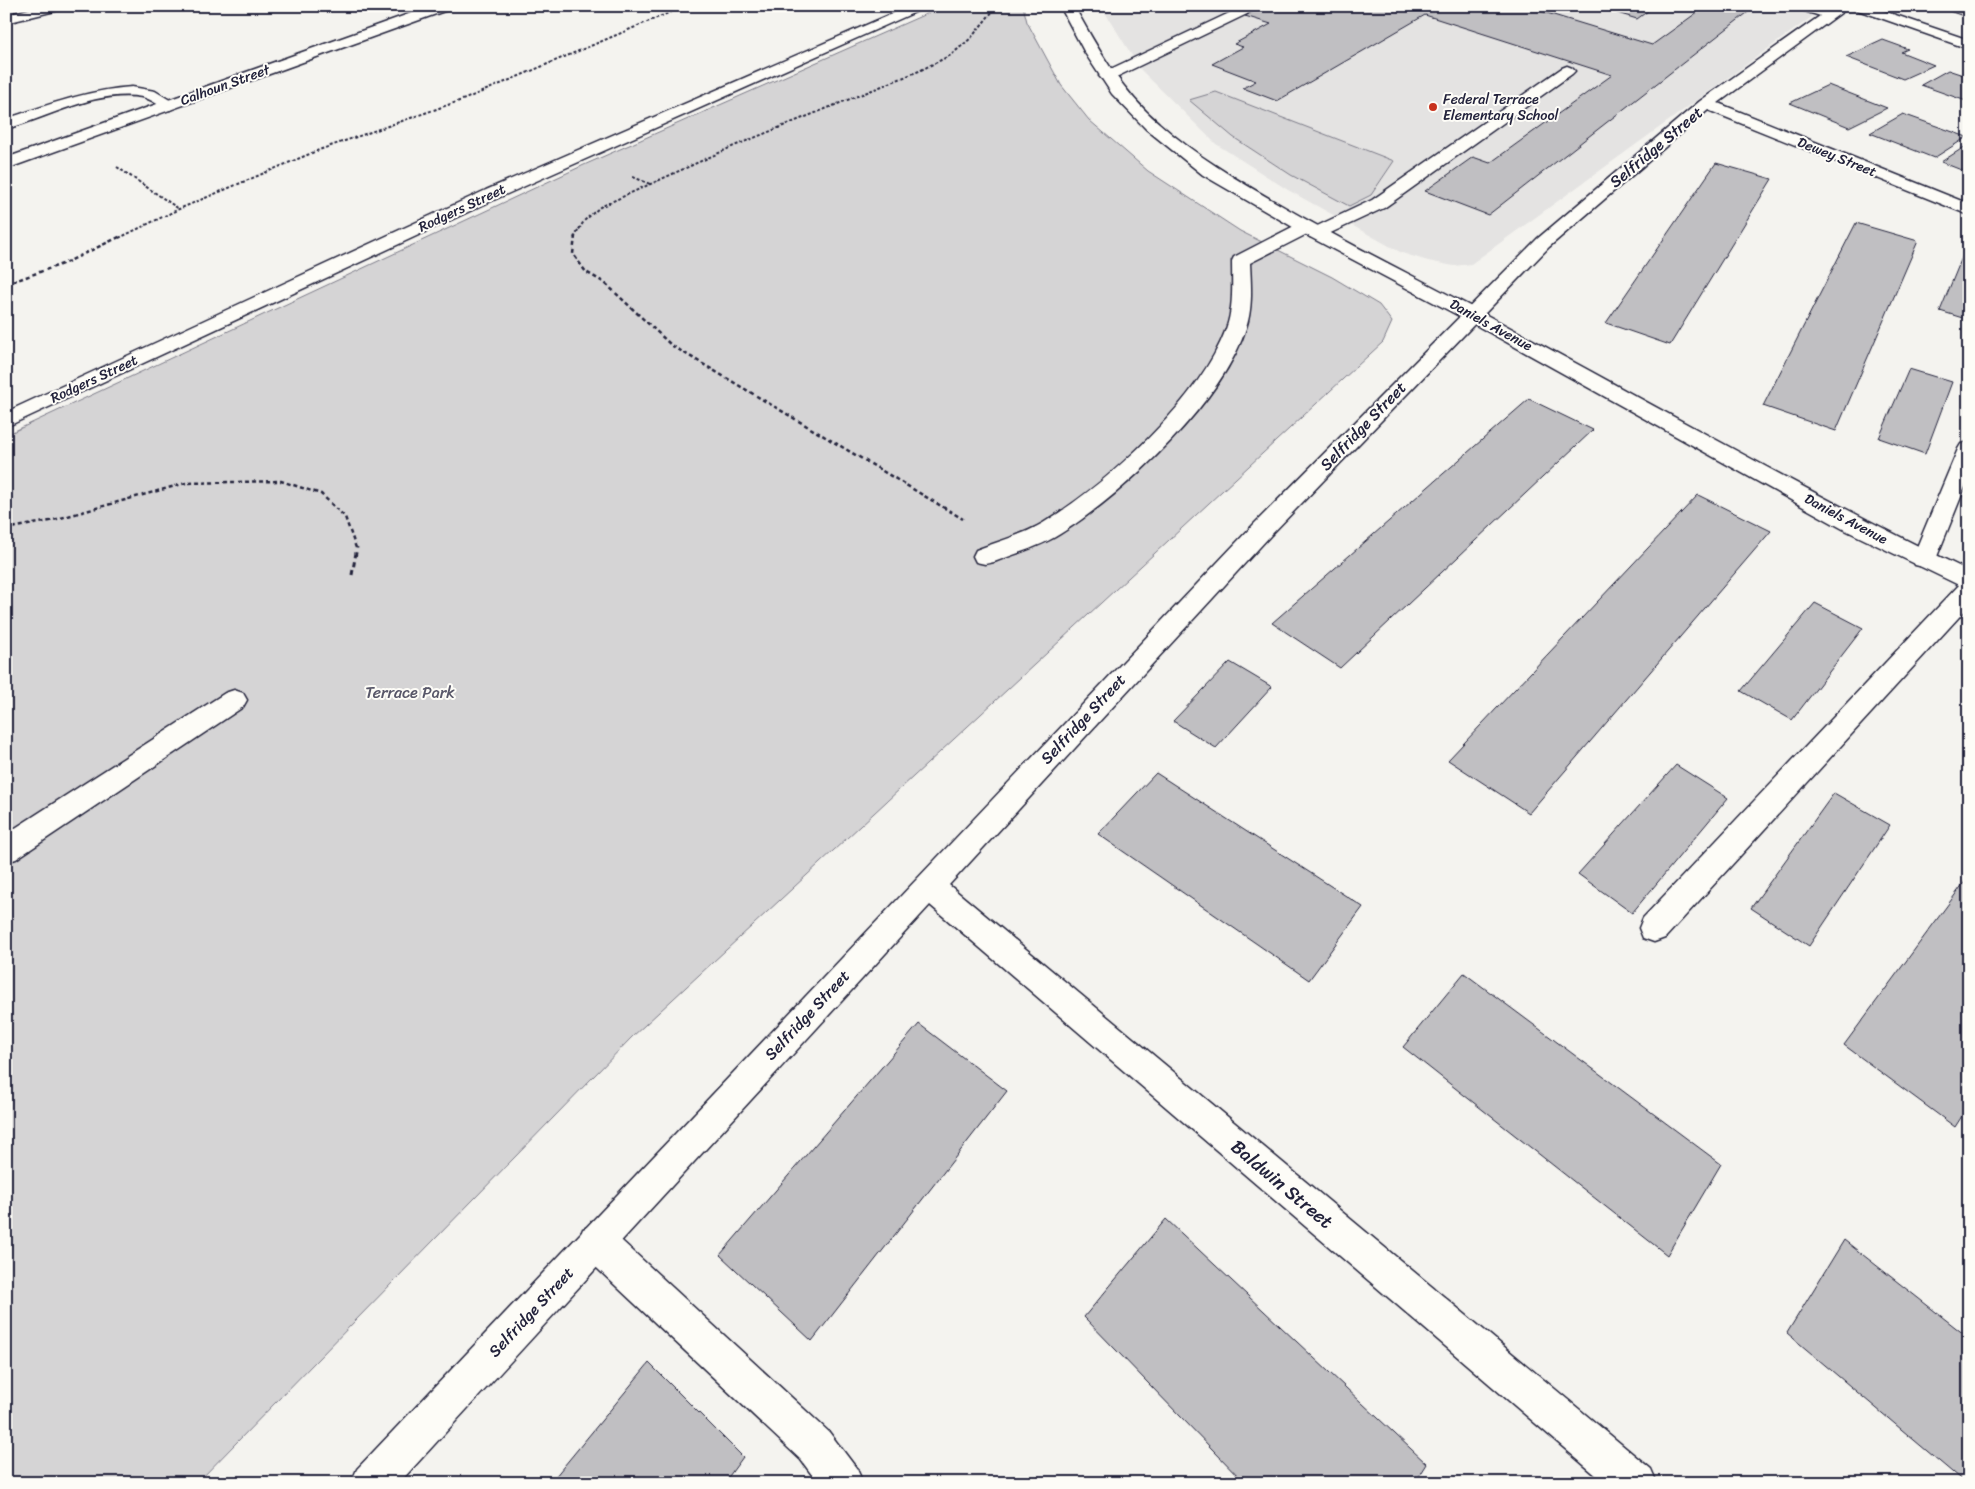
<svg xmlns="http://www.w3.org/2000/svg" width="1975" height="1489" font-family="Sriracha,sans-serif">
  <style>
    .built { fill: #e4e3e2 }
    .green { fill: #d5d4d5; stroke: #7c7b88 }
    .building { fill: #c0bfc2; stroke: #22223b }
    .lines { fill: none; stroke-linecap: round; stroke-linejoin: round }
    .service-casing { stroke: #22223b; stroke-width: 3 }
    .minor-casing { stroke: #22223b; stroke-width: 3 }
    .tertiary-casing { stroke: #22223b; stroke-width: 3 }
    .path-far2 { stroke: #22223b; stroke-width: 2; stroke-dasharray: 3 2; stroke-linecap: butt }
    .path-far1 { stroke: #22223b; stroke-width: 2.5; stroke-dasharray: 4 3; stroke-linecap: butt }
    .path { stroke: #22223b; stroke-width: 3; stroke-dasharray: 5 4; stroke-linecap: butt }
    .service { fill: #fdfcf7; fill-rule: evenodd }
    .minor { fill: #fdfcf7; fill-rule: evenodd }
    .tertiary { fill: #fdfcf7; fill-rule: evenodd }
    .poi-dot { fill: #c8321e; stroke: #fdfcf7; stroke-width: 2 }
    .labels { text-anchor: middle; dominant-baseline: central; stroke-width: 4; stroke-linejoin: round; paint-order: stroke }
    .far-street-label { font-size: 14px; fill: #22223b; stroke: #fdfcf7 }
    .far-poi-label { font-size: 14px; fill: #22223b; stroke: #fdfcf7; text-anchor: start }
    .street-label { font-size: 16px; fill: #22223b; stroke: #fdfcf7 }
    .park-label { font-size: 16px; fill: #585769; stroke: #fdfcf7 }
    .near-street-label { font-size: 19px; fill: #22223b; stroke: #fdfcf7 }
  </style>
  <rect width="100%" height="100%" fill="#f4f3ef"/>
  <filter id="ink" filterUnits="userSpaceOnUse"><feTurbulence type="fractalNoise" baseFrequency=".02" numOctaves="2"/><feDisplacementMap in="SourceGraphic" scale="10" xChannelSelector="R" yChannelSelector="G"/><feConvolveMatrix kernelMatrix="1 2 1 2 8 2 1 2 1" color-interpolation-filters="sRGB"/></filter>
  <g filter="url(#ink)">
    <!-- built -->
    <path class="built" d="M1101 6H1827L1471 264 1454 266 1428 261 1402 253 1288 190 1216 144 1141 70Z"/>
    <!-- green -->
    <path class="green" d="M944 6H1023L1027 22 1061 85 1089 120 1148 171 1240 231 1332 277 1379 305 1392 322 1383 342 632 1037 197 1483H6V435L584 165Z
      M1216 92 1394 161 1371 195 1349 206 1291 175 1233 137 1189 100Z"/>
    <!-- building -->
    <path class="building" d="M1243 6H1524L1652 45 1706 6H1756L1488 215 1425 191 1473 157 1490 163 1612 75 1425 15 1277 101 1243 88 1256 81 1212 64 1243 47 1234 44 1271 24 1245 16 1256 10Z
      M1594 6H1645L1652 8 1637 19Z
      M1935 6H1969V18Z
      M1883 40 1908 49 1901 52 1934 65 1903 79 1846 57Z
      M1948 70 1969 77V102L1921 85Z
      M1828 85 1887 108 1849 127 1790 103Z
      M1903 114 1967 137 1934 158 1870 133Z
      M1969 144V173L1941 162Z
      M1716 163 1772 179 1670 345 1606 323Z
      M1856 223 1918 241 1836 431 1763 406Z
      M1963 255 1969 256V320L1940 311Z
      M1909 369 1952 382 1925 454 1879 438Z
      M1529 399 1593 430 1340 668 1272 623Z
      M1698 495 1771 531 1529 813 1448 760Z
      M1815 603 1863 628 1792 720 1741 691Z
      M1230 662 1272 687 1216 748 1173 721Z
      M1676 765 1728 798 1632 913 1578 874Z
      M1156 773 1363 907 1309 980 1098 834Z
      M1834 793 1890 825 1809 946 1751 908Z
      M1969 876V1105L1955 1127 1844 1045Z
      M1464 973 1721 1164 1667 1255 1403 1047Z
      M919 1024 1007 1091 812 1341 720 1255Z
      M1166 1219 1427 1464 1415 1483H1245L1084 1317Z
      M1844 1240 1969 1338V1483H1965L1787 1333Z
      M649 1363 743 1457 724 1483H550Z"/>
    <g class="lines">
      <!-- service casing -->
      <g class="service-casing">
        <path id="service" d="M1796 6C1809 6 1828 4 1837 15L1830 19 1798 9Z
          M1242 7 1249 11 1247 14 1112 79H1102L1099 76 1102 73Z
          M1567 66 1572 68 1575 71 1572 74 1384 208 1322 237H1310L1307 234 1250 263C1251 285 1253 307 1246 328 1223 401 1125 493 1060 534 1040 547 1016 553 994 562L985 564 976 562 973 556 976 550C999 541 1023 535 1043 523 1107 484 1200 400 1226 329 1234 308 1232 283 1232 261L1234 257 1300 223H1312L1315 227 1372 200 1562 68Z
          M132 87 155 91 178 105 170 110C160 107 152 99 142 97 96 89 49 118 6 129V119C47 105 88 90 132 87Z
          M1969 442V477L1936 559 1933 565 1924 567 1915 565 1912 559 1958 449 1961 444Z
          M1969 581V606L1665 938 1654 942 1643 938 1639 928 1643 918 1960 584Z
          M234 690 243 693 247 700 243 707 16 859 6 862V834L225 693Z
          M596 1224 609 1229 829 1432 857 1469 863 1483H818L801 1460 583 1255 578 1242 583 1229Z"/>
      </g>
      <!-- minor casing -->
      <g class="minor-casing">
        <path id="minor" d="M40 6H65L63 9 6 23V15Z
          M431 6H452L450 9 6 169V158Z
          M910 6H929L498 198 6 427V412L486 190Z
          M1834 6H1869L1969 40V49L1849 7 1718 103 1969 204V215L1708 110 1549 247 1270 536 949 885 1651 1469 1657 1483H1605L930 905 399 1483H351L357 1469 1254 524 1537 239 1700 101Z"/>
      </g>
      <!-- tertiary casing -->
      <g class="tertiary-casing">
        <path id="tertiary" d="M1060 6H1074C1098 49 1121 91 1159 123 1196 156 1237 180 1279 204 1344 242 1412 275 1479 311 1642 398 1802 490 1969 571V590L1843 529 1465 319 1310 237 1203 175 1146 129 1112 94 1085 53Z"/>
      </g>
      <!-- path-far2 -->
      <path class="path-far2" d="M117 167 179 209
        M633 177 650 184
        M119 238 179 209 319 150 465 99 685 6
        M574 238 584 221 600 207 734 146 919 71 951 55 971 38 997 6"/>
      <!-- path-far1 -->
      <path class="path-far1" d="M575 236 573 254 586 272 605 283 671 345 963 519
        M6 284 65 263 121 236
        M6 529 50 521 186 483 281 481 321 494 345 517 356 548"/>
      <!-- path -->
      <path class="path" d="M352 575 357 547"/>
      <!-- service -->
      <use href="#service" class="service"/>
      <!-- minor -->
      <use href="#minor" class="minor"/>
      <!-- tertiary -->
      <use href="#tertiary" class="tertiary"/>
    </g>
  </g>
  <!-- markers -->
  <circle class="poi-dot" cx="1433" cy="107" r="5"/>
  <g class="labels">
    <!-- far-street labels -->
    <g class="far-street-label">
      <text transform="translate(225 85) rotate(-20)">Calhoun Street</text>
      <text transform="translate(1837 157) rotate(22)">Dewey Street</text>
      <text transform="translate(462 208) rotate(-25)">Rodgers Street</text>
      <text transform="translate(1491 325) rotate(29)">Daniels Avenue</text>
      <text transform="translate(94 379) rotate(-25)">Rodgers Street</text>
      <text transform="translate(1846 519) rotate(28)">Daniels Avenue</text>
    </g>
    <!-- far-poi labels -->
    <g class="far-poi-label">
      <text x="1443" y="99">Federal Terrace<tspan x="1443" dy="16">Elementary School</tspan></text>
    </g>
    <!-- street labels -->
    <g class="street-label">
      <text transform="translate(1656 147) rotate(-40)">Selfridge Street</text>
      <text transform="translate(1363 426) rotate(-46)">Selfridge Street</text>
      <text transform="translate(1083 719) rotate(-47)">Selfridge Street</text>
      <text transform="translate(807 1015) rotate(-47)">Selfridge Street</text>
      <text transform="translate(531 1312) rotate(-47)">Selfridge Street</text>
    </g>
    <!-- park labels -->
    <g class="park-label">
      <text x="410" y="692">Terrace Park</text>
    </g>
    <!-- near-street labels -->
    <g class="near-street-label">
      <text transform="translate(1282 1184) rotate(40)">Baldwin Street</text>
    </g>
  </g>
  <!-- margin -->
  <rect width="1975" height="1489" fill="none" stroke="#fdfcf7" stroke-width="25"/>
  <rect x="12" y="12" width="1950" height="1464" fill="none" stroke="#22223b" stroke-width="2" filter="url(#ink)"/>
</svg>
